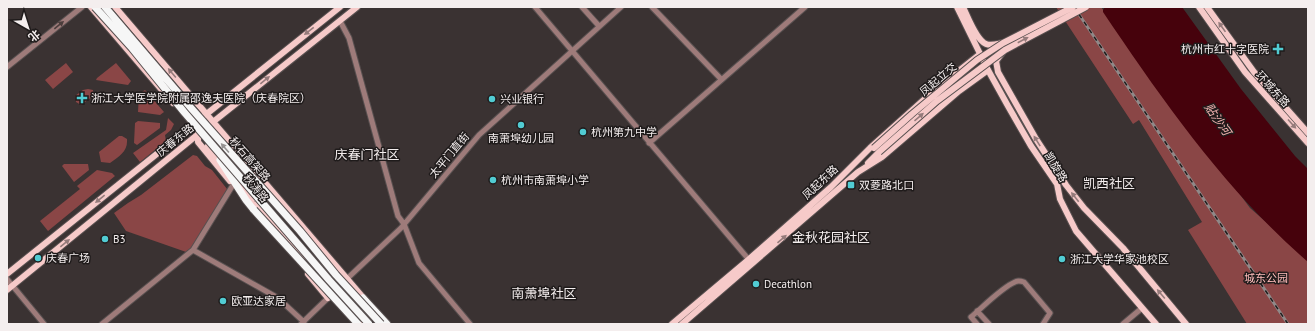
<svg xmlns="http://www.w3.org/2000/svg" width="1315" height="331" font-family="'PT Sans','Noto Sans SC',sans-serif">
  <style>
    .green { fill: #8a4646 }
    .water { fill: #46020c }
    .lines { fill: none; stroke-linecap: round; stroke-linejoin: round }
    .minor-casing { stroke: #585050; stroke-width: 7 }
    .major-casing { stroke: #585050; stroke-width: 8 }
    .highway-casing { stroke: #585050; stroke-width: 9 }
    .minor { stroke: #9e7b7a; stroke-width: 5 }
    .major { stroke: #f6cac9; stroke-width: 6 }
    .highway { stroke: #f6f6f6; stroke-width: 7 }
    .rail-casing { stroke: #908989; stroke-width: 3 }
    .rail { stroke: #1f1b1b; stroke-width: 1.5; stroke-dasharray: 4.5; stroke-linecap: butt }
    .major-bridge-casing { stroke: #585050; stroke-width: 8; stroke-linecap: butt }
    .highway-bridge-casing { stroke: #585050; stroke-width: 9; stroke-linecap: butt }
    .major-bridge { stroke: #f6cac9; stroke-width: 6 }
    .highway-bridge { stroke: #f6f6f6; stroke-width: 7 }
    .oneway { fill: #4b3d3c }
    .oneway2 { fill: #957b7b }
    .oneway3 { fill: #959393 }
    .poi-dot { fill: #51ccd3; stroke: #1f1b1b; stroke-width: 1.5 }
    .labels { text-anchor: middle; dominant-baseline: central; stroke-width: 3; stroke-linejoin: round; paint-order: stroke }
    .poi-label { font-size: 11px; fill: #f4eeee; stroke: #1f1b1b; text-anchor: start }
    .street-label { font-size: 11px; fill: #f4eeee; stroke: #1f1b1b }
    .park-label { font-size: 11px; fill: #ffbdbb; stroke: #1f1b1b }
    .water-label { font-size: 12px; font-style: italic; fill: #f6b4b2; stroke: #1f1b1b }
    .quarter-label { font-size: 13px; fill: #f4eeee; stroke: #1f1b1b }
  </style>
  <rect width="100%" height="100%" fill="#3a3232"/>
  <!-- green -->
  <path class="green" d="M1056 7H1101L1250 208 1308 259V324H1247L1188 230 1202 222 1139 120 1133 124Z
    M66 63 73 72 53 89 45 80Z
    M116 63 131 81 128 85 96 80 97 78Z
    M88 89 93 90V96L81 105 76 102 75 96 83 90Z
    M145 90 164 112 160 115 138 112 139 94Z
    M168 118 174 124 171 130 165 135 166 141 140 162 133 153 166 130Z
    M138 121 160 123V128L137 145 134 143 135 123Z
    M119 136H122L127 139C128 152 119 156 110 163L101 162 99 152Z
    M193 155 197 156 205 166 212 170 231 194 189 253 126 231 114 213 128 203 141 195Z
    M64 164H88L89 170 74 182 62 166Z
    M97 170 112 173 115 176 48 231 40 221 80 189 77 186Z"/>
  <!-- water -->
  <path class="water" d="M1105 7H1182L1241 89 1295 156 1308 169V262C1226 191 1163 101 1103 12V10Z"/>
  <g class="lines">
    <!-- minor casing -->
    <g class="minor-casing">
      <path id="minor" d="M535 7 750 261
        M582 7 599 26
        M652 7 721 79
        M340 21 349 38 398 216 404 224 419 263 470 324
        M7 67 82 7
        M649 143 805 7
        M193 250 278 298 304 322
        M7 279 44 324
        M335 290 401 228 479 135 621 7
        M977 311 989 324
        M102 324 193 250 233 185
        M301 324 330 296
        M977 324 971 317C983 307 1001 288 1015 282 1018 280 1021 281 1024 282L1050 313 1043 324
        M1123 324 1142 308"/>
    </g>
    <!-- major casing -->
    <g class="major-casing">
      <path id="major" d="M91 7 173 103
        M115 7 366 301
        M957 7 988 70 1008 106 1031 146 1057 184 1060 199 1076 231 1156 324
        M963 7C968 17 976 40 986 44 991 46 997 44 1002 43
        M1199 7 1245 72 1308 143
        M1207 7 1254 72 1308 133
        M1002 53 996 61 998 72 1036 139 1066 185 1084 208 1123 248 1186 324
        M198 134V142L230 181
        M208 146 223 163
        M868 163 879 152
        M236 180 254 202 327 285
        M7 274 340 7
        M308 274 328 298
        M7 290 213 122 357 7
        M338 297 364 324
        M672 324 748 260 831 187 870 148 937 88 980 54
        M682 324 858 172 882 157 959 91 988 70"/>
    </g>
    <!-- highway casing -->
    <g class="highway-casing">
      <path id="highway" d="M220 160 246 200 254 210
        M363 298 387 324"/>
    </g>
    <!-- minor -->
    <use href="#minor" class="minor"/>
    <!-- major -->
    <use href="#major" class="major"/>
    <!-- highway -->
    <use href="#highway" class="highway"/>
    <!-- rail casing -->
    <g class="rail-casing">
      <path id="rail" d="M1074 7 1288 324"/>
    </g>
    <!-- rail -->
    <use href="#rail" class="rail"/>
    <!-- major-bridge casing -->
    <g class="major-bridge-casing">
      <path id="major-bridge" d="M874 148 912 114 977 60 1003 43 1073 7
        M879 152 937 101 1005 50 1086 7"/>
    </g>
    <!-- highway-bridge casing -->
    <g class="highway-bridge-casing">
      <path id="highway-bridge" d="M95 7 132 48 184 112 329 280 369 324
        M105 7 191 108 300 231 336 275 381 324
        M254 210 358 324"/>
    </g>
    <!-- major-bridge -->
    <use href="#major-bridge" class="major-bridge"/>
    <!-- highway-bridge -->
    <use href="#highway-bridge" class="highway-bridge"/>
  </g>
  <!-- one-way arrows -->
  <defs><path id="oneway-solid" d="M-6-.8H1V-3.2L6.5 0L1 3.2V.8H-6Z"/></defs>
  <use class="oneway" href="#oneway-solid" transform="translate(59 25) rotate(-39)"/>
  <g class="oneway2">
    <use href="#oneway-solid" transform="translate(1222 27) rotate(-125)"/>
    <use href="#oneway-solid" transform="translate(309 31) rotate(142)"/>
    <use href="#oneway-solid" transform="translate(1023 40) rotate(-28)"/>
    <use href="#oneway-solid" transform="translate(172 73) rotate(-130)"/>
    <use href="#oneway-solid" transform="translate(265 80) rotate(-39)"/>
    <use href="#oneway-solid" transform="translate(919 117) rotate(-41)"/>
    <use href="#oneway-solid" transform="translate(1292 124) rotate(48)"/>
    <use href="#oneway-solid" transform="translate(1037 141) rotate(-122)"/>
    <use href="#oneway-solid" transform="translate(1075 197) rotate(-128)"/>
    <use href="#oneway-solid" transform="translate(100 199) rotate(141)"/>
    <use href="#oneway-solid" transform="translate(782 239) rotate(-41)"/>
    <use href="#oneway-solid" transform="translate(65 243) rotate(-39)"/>
    <use href="#oneway-solid" transform="translate(1161 294) rotate(-130)"/>
  </g>
  <use class="oneway3" href="#oneway-solid" transform="translate(225 148) rotate(-131)"/>
  <!-- markers -->
  <g class="poi-dot">
    <path d="M1276 43h4v4h4v4h-4v4h-4v-4h-4v-4h4z"/>
    <path d="M80 92h4v4h4v4h-4v4h-4v-4h-4v-4h4z"/>
    <circle cx="492" cy="99" r="4"/>
    <circle cx="521" cy="125" r="4"/>
    <circle cx="583" cy="132" r="4"/>
    <circle cx="493" cy="180" r="4"/>
    <rect x="847" y="181" width="8" height="8" rx="2"/>
    <circle cx="105" cy="239" r="4"/>
    <circle cx="38" cy="258" r="4"/>
    <circle cx="1062" cy="259" r="4"/>
    <circle cx="756" cy="284" r="4"/>
    <circle cx="223" cy="301" r="4"/>
  </g>
  <g class="labels">
    <!-- poi labels -->
    <g class="poi-label">
      <text x="1269" y="49" text-anchor="end">杭州市红十字医院</text>
      <text x="91" y="98">浙江大学医学院附属邵逸夫医院（庆春院区）</text>
      <text x="500" y="99">兴业银行</text>
      <text x="591" y="132">杭州第九中学</text>
      <text x="521" y="138" text-anchor="middle">南萧埠幼儿园</text>
      <text x="501" y="180">杭州市南萧埠小学</text>
      <text x="859" y="185">双菱路北口</text>
      <text x="113" y="239">B3</text>
      <text x="46" y="258">庆春广场</text>
      <text x="1070" y="259">浙江大学华家池校区</text>
      <text x="764" y="284">Decathlon</text>
      <text x="231" y="301">欧亚达家居</text>
    </g>
    <!-- street labels -->
    <g class="street-label">
      <text transform="translate(938 79) rotate(-40)">凤起立交</text>
      <text transform="translate(1273 89) rotate(48)">环城东路</text>
      <text transform="translate(175 140) rotate(-39)">庆春东路</text>
      <text transform="translate(449 155) rotate(-50)">太平门直街</text>
      <text transform="translate(250 159) rotate(48)">秋石高架路</text>
      <text transform="translate(1056 167) rotate(59)">凯旋路</text>
      <text transform="translate(820 182) rotate(-43)">凤起东路</text>
      <text transform="translate(256 188) rotate(51)">秋涛路</text>
    </g>
    <!-- park labels -->
    <g class="park-label">
      <text x="1266" y="278">城东公园</text>
    </g>
    <!-- water labels -->
    <g class="water-label">
      <text transform="translate(1218 119) rotate(55)">贴沙河</text>
    </g>
    <!-- quarter labels -->
    <g class="quarter-label">
      <text x="367" y="154">庆春门社区</text>
      <text x="1109" y="183">凯西社区</text>
      <text x="831" y="237">金秋花园社区</text>
      <text x="544" y="293">南萧埠社区</text>
    </g>
  </g>
  <!-- border -->
  <rect width="1315" height="331" fill="none" stroke="#f4eeee" stroke-width="16"/>
  <!-- north arrow -->
  <g transform="translate(28 28) rotate(141)" stroke="#1f1b1b" stroke-width="3" paint-order="stroke">
  <path d="M0-3L7 15L0 10L-7 15Z" fill="#f4eeee"/>
  <text y="-6" font-size="11" font-weight="bold" text-anchor="middle" fill="#f4eeee">北</text>
  </g>
</svg>
